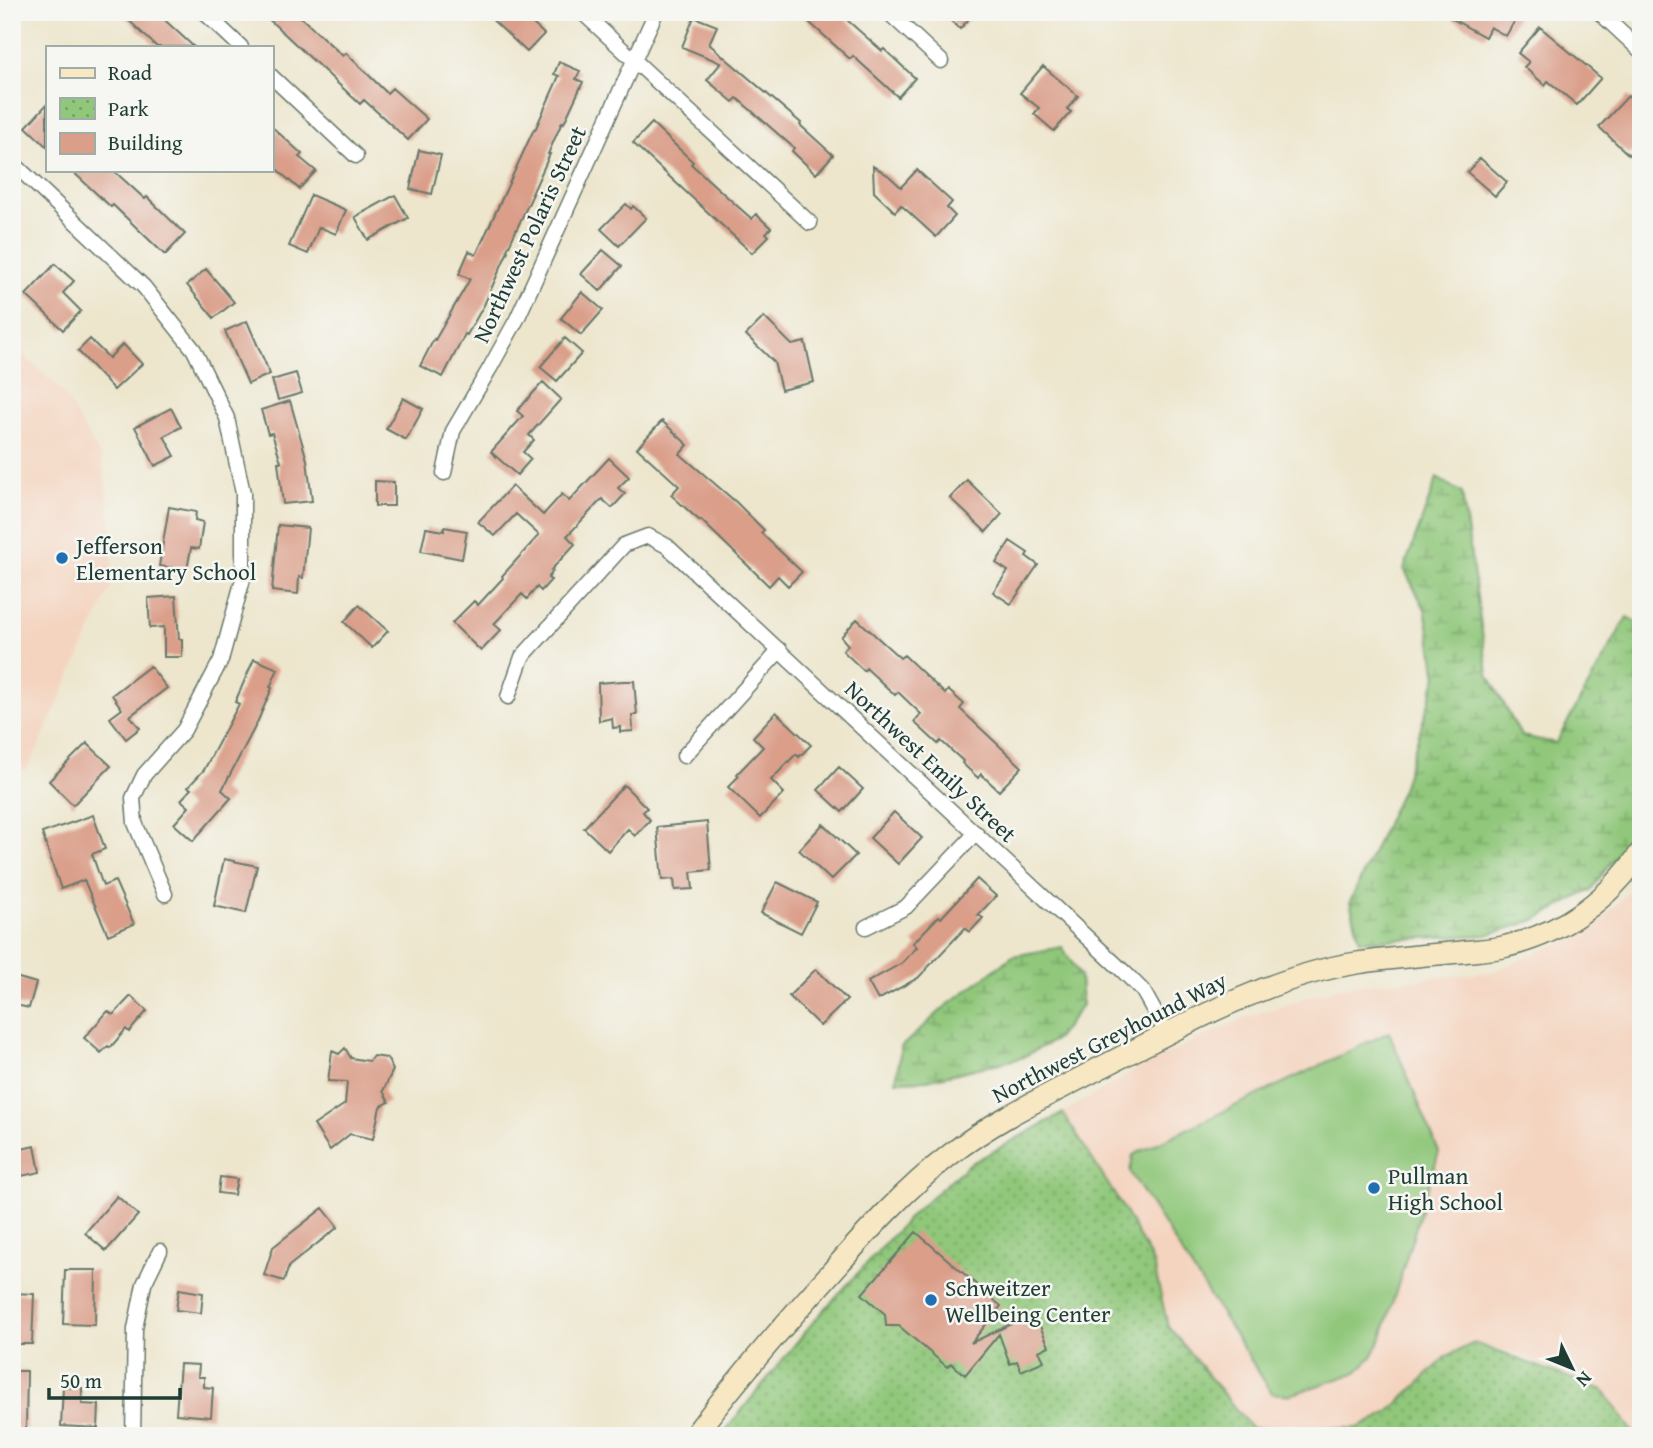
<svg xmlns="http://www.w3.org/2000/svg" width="1653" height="1448" font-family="'Gentium Book Plus',serif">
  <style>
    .built { fill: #f4d4bf }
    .grass { fill: #90c77a; stroke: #588257; stroke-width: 2 }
    .wetland { fill: url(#wetland-marsh); stroke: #588257; stroke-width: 2 }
    .park { fill: url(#park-dots); stroke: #588257; stroke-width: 2 }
    .building { fill: #da9e89 }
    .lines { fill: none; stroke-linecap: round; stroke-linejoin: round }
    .street-casing { stroke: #67786a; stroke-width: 17 }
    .secondary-casing { stroke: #67786a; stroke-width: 24 }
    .street { stroke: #fff; stroke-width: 14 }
    .secondary { stroke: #f7e8c3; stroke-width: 21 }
    .poi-dot { fill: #1f6fb2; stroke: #f6f6f2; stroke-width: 2.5 }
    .labels { text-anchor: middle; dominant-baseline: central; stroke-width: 5; stroke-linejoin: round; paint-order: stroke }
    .street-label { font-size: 23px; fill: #1f3d34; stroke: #f6f6f2 }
    .poi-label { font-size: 23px; fill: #1f3d34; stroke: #f6f6f2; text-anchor: start }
  </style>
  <defs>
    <pattern id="wetland-marsh" width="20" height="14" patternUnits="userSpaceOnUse" patternTransform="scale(1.75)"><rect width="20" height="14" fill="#90c77a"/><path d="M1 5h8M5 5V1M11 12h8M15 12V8" fill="none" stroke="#75a365"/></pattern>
    <pattern id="park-dots" width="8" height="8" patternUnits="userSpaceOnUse" patternTransform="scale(1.75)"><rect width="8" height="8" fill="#90c77a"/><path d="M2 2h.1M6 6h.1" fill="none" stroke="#75a365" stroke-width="1.8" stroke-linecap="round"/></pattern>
  </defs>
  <rect width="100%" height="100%" fill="#f6f6f2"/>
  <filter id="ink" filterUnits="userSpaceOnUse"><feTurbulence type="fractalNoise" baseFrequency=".0143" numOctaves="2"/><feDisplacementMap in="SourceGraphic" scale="14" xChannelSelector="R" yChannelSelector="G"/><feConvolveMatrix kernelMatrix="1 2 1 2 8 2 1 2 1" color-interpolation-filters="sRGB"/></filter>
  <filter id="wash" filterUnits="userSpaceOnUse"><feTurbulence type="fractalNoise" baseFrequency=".00686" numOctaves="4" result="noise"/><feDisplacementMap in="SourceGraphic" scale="28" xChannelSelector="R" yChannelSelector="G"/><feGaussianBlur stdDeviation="1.57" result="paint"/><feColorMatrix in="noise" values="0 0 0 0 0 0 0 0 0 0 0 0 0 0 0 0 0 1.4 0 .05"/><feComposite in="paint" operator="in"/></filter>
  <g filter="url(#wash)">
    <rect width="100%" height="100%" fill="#ede6cd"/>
    <!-- built -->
    <path class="built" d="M12 344 62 391 102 459 112 532V585L29 767 12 777Z
      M1641 878V1436H1636L1603 1390 1524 1356 1474 1343 1447 1356 1388 1413 1358 1428H1251L1168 1326 1153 1262 1063 1113 1142 1066 1244 1018 1340 987 1493 972 1577 935 1613 908Z"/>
    <!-- grass -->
    <path class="grass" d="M1389 1032 1439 1152 1382 1337 1372 1357 1355 1373 1290 1395 1272 1393 1130 1172 1133 1155Z"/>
    <!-- wetland -->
    <path class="wetland" d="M1437 478 1462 493 1488 674 1521 736 1556 743 1627 617 1641 624V821L1591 890 1535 920 1487 935 1360 941 1350 902 1402 789 1437 676 1425 609 1404 569Z
      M1062 947 1080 976 1082 1005 1057 1039 1021 1058 927 1080 896 1081 901 1047 946 1006 1013 956Z"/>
    <!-- park -->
    <path class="park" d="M1063 1113 1120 1203 1153 1262 1168 1326 1251 1428H1358L1388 1413 1447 1356 1474 1343 1603 1390 1636 1436H721L813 1322 914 1212 968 1165Z"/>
    <g id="blocks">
      <!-- building -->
      <path class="building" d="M120 12H156L194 47H157Z
        M261 12H295L343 56 346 53 387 93 392 88 427 119 408 140 364 100 360 104Z
        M484 12H520L544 34 527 52Z
        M798 12H838L882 51 884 49 915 78 898 97 853 56 850 59Z
        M941 12H975L960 29Z
        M1440 12H1508L1517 17 1506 36 1490 27 1485 37Z
        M694 17 717 26 709 44 801 123 800 125 833 155 816 174 792 151 794 148 737 98 733 102 707 80 721 63 682 47Z
        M1540 27 1601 78 1577 105 1548 81 1545 85 1524 67 1529 62 1518 53Z
        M559 62 580 71 576 79 583 82 564 123 562 122 548 154H550L532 194H533L507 250 508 251 484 305 467 335 465 334 443 377 420 366 434 339 435 340 470 279 459 274 469 251 476 255 534 129 535 130 559 76 554 74Z
        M1043 66 1078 96 1067 109 1071 112 1054 131 1034 114 1039 108 1020 93Z
        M1628 96 1641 108V143L1629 155 1599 127Z
        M47 104V147L26 127Z
        M652 123 693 162 691 164 735 204 752 219 756 214 771 228 766 233 769 236 752 253 633 143Z
        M271 126 302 154 299 157 316 171 299 189 271 164Z
        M419 150 441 155 432 194 410 189Z
        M1480 158 1507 182 1495 196 1467 172Z
        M873 166 889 176 901 187 917 170 952 202 947 208 955 216 936 237 901 205 895 212 874 192Z
        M71 170H113L145 199 147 197 185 234 165 255 113 205 111 207Z
        M311 195 346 210 336 234 319 227 308 254 289 246Z
        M395 195 408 218 368 240 355 217Z
        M626 204 631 209 633 206 646 218 619 246 601 229Z
        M603 250 622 266 600 291 581 274Z
        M55 264 74 281 63 293 81 311 63 330 26 295Z
        M206 269 234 302 214 318 187 285Z
        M582 292 603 310 581 335 561 318Z
        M764 317 792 345 805 342 814 382 781 390 774 362 746 335Z
        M247 321 270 374 248 384 225 331Z
        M565 338 582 353 557 381 540 367Z
        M90 339 109 358 123 344 142 364 114 390 78 351Z
        M296 373 302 393 278 400 272 380Z
        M543 382 561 399 529 435 534 440 523 452 531 459 517 475 491 452 523 416 517 411Z
        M403 398 423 409 406 440 386 429Z
        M290 401 307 460 312 501 283 504 278 462H281L272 433 268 434 261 410Z
        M171 408 181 427 164 436 175 456 155 466 135 427Z
        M662 421 688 445 680 454 736 502 764 530 761 533 802 572 788 586 778 576 769 586 701 520 700 521 671 495 679 486 637 448Z
        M609 458 629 477 618 488 625 494 612 508 602 499 567 536 575 544 551 570 553 571 548 578 551 580 541 591 537 587 527 599 522 594 494 624 501 630 481 651 452 623 474 601 478 605 503 578 502 576 539 535 516 514 495 536 478 522 512 486 543 515 562 494 569 501Z
        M967 480 1002 514 986 532 950 498Z
        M375 481 394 482V506H375Z
        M169 507 196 512 195 520 203 522 199 549 191 548 187 570 159 566Z
        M278 525 308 528 303 578 299 577 298 594 272 591Z
        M444 527 467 531 462 559 421 551 426 528 444 531Z
        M1010 541 1028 553 1026 556 1038 565 1011 604 993 592 1008 571 996 563Z
        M176 596 179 639H182V657H164V627L150 628 148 598Z
        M359 605 388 631 372 648 344 622Z
        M857 619 900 658 904 655 945 694 948 690 964 704 960 709 1022 767 999 791 981 774 978 778 962 763 963 761 941 741 938 744 914 722 921 714 898 692 895 695 866 668 864 671 843 651 848 645 841 637Z
        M254 659 278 669 270 687 272 688 257 723 222 790 231 798 193 841 174 824 189 807 181 800 191 789 188 787 204 770 239 704 235 702Z
        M150 666 167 688 130 716 140 728 126 739 110 718 122 709 112 695Z
        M623 681H634L637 715H632L633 731 620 732V727L613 728 612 718 599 721 598 683Z
        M776 712 811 745 799 757 796 754 771 780 784 793 760 818 728 787 739 776 737 774 763 747 753 737Z
        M87 743 111 766 73 805 49 781Z
        M839 767 863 789 842 812 818 790Z
        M624 785 647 808 643 812 650 820 635 836 628 829 608 851 584 828Z
        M894 812 922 838 898 864 870 838Z
        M93 815 105 849 92 854 103 886 115 881 134 924 108 935 84 880 61 889 42 833Z
        M707 822 711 870 691 872 693 889 675 890 674 879 662 880 657 827Z
        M823 824 856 855 831 880 799 850Z
        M224 859 257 866 246 913 214 906Z
        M977 879 996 896 978 915 983 918 970 932 965 928 918 978 878 1000 868 982 902 963 917 947 913 943 939 916 941 918Z
        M777 882 817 902 801 933 761 913Z
        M816 969 847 1000 820 1026 789 996Z
        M12 976 36 983 29 1008 12 1004Z
        M131 996 147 1011 129 1032 126 1029 110 1048 108 1046 101 1053 84 1038 108 1011 113 1015Z
        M345 1048 351 1058 369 1061 373 1056 387 1058 393 1070 383 1091 389 1102 380 1107 373 1139 350 1134 330 1150 314 1125 345 1104 347 1082 328 1081 332 1051 339 1054Z
        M35 1146 40 1172 12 1178V1151Z
        M220 1177 237 1179 234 1195 218 1193Z
        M117 1196 138 1215 106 1251 85 1233Z
        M323 1208 338 1227 289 1266 284 1281 264 1275 273 1247Z
        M916 1232 1001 1306 971 1343 1028 1316 1034 1326 1039 1324 1049 1346 1039 1351 1044 1361 1021 1371 1017 1361 1010 1364 999 1334 965 1375 951 1363 947 1367 899 1326H886L885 1314 862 1294Z
        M65 1270H96L95 1325 63 1324Z
        M179 1289 203 1293 201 1313 176 1310Z
        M12 1293 34 1294 32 1344H12Z
        M180 1364 199 1365 198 1377H204V1387L213 1388 211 1417 176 1414Z
        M12 1371H27L26 1429H12Z
        M63 1387 82 1388V1404L99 1405 98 1428 61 1426Z"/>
    </g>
  </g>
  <g filter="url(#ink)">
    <use href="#blocks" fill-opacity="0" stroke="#67786a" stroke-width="2"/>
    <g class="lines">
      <!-- street casing -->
      <g class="street-casing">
        <path id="street" d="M204 12 241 47
          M582 12 810 223
          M888 12 941 61
          M1599 12 1641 51
          M271 76 356 156
          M12 162 144 287 194 350 227 418 243 493V579L221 660 184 730 144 775 133 798 135 823 165 894
          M444 473 453 431 490 368 517 319 656 12
          M508 697 522 657 624 545 648 536 667 546 1124 972 1143 991 1167 1034
          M684 756 780 650
          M866 927 906 907 976 833
          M133 1436 135 1329 144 1284 160 1251"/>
      </g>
      <!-- secondary casing -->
      <g class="secondary-casing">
        <path id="secondary" d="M694 1436C736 1380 781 1328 828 1276 866 1233 905 1189 951 1154 996 1119 1047 1096 1096 1070 1144 1046 1192 1019 1242 998 1279 982 1317 969 1357 963 1392 958 1427 955 1461 952 1476 950 1492 950 1507 946 1563 933 1609 899 1641 852"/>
      </g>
      <!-- street -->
      <use href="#street" class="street"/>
      <!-- secondary -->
      <use href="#secondary" class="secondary"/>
    </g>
  </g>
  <!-- markers -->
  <g class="poi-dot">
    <circle cx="62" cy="558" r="7"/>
    <circle cx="1374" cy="1188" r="7"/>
    <circle cx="931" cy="1300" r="7"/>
  </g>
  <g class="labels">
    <!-- street labels -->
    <g class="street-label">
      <text transform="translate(529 234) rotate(-65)">Northwest Polaris Street</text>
      <text transform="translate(931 761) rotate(43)">Northwest Emily Street</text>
      <text transform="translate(1109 1037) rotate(-27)">Northwest Greyhound Way</text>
    </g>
    <!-- poi labels -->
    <g class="poi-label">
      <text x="76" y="545">Jefferson<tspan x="76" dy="26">Elementary School</tspan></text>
      <text x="1388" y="1175">Pullman<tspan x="1388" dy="26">High School</tspan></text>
      <text x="945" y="1287">Schweitzer<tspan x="945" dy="26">Wellbeing Center</tspan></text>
    </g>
  </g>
  <!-- margin -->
  <rect width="1653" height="1448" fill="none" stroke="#f6f6f2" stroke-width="42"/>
  <!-- legend -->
  <rect x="46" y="46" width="228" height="126" fill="#f6f6f2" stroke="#a0aca6" stroke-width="2"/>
  <rect x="60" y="68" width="35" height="10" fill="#f7e8c3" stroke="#a0aca6" stroke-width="2"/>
  <text x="108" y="80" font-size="21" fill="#1f3d34">Road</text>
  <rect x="60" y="98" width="35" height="21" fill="url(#park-dots)" stroke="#a0aca6" stroke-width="2"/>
  <text x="108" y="116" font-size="21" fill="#1f3d34">Park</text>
  <rect x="60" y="133" width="35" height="21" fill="#da9e89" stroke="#a0aca6" stroke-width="2"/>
  <text x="108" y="150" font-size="21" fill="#1f3d34">Building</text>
  <!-- north arrow -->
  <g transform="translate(1572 1368) rotate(133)" stroke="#f6f6f2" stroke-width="5" paint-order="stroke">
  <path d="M0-5L12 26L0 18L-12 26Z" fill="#1f3d34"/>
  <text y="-10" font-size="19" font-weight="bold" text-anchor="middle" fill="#1f3d34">N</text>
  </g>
  <!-- scale -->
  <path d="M49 1388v10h131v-10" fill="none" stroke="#1f3d34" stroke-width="3.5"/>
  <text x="60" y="1388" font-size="21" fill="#1f3d34" stroke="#f6f6f2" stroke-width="5" paint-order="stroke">50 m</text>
</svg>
